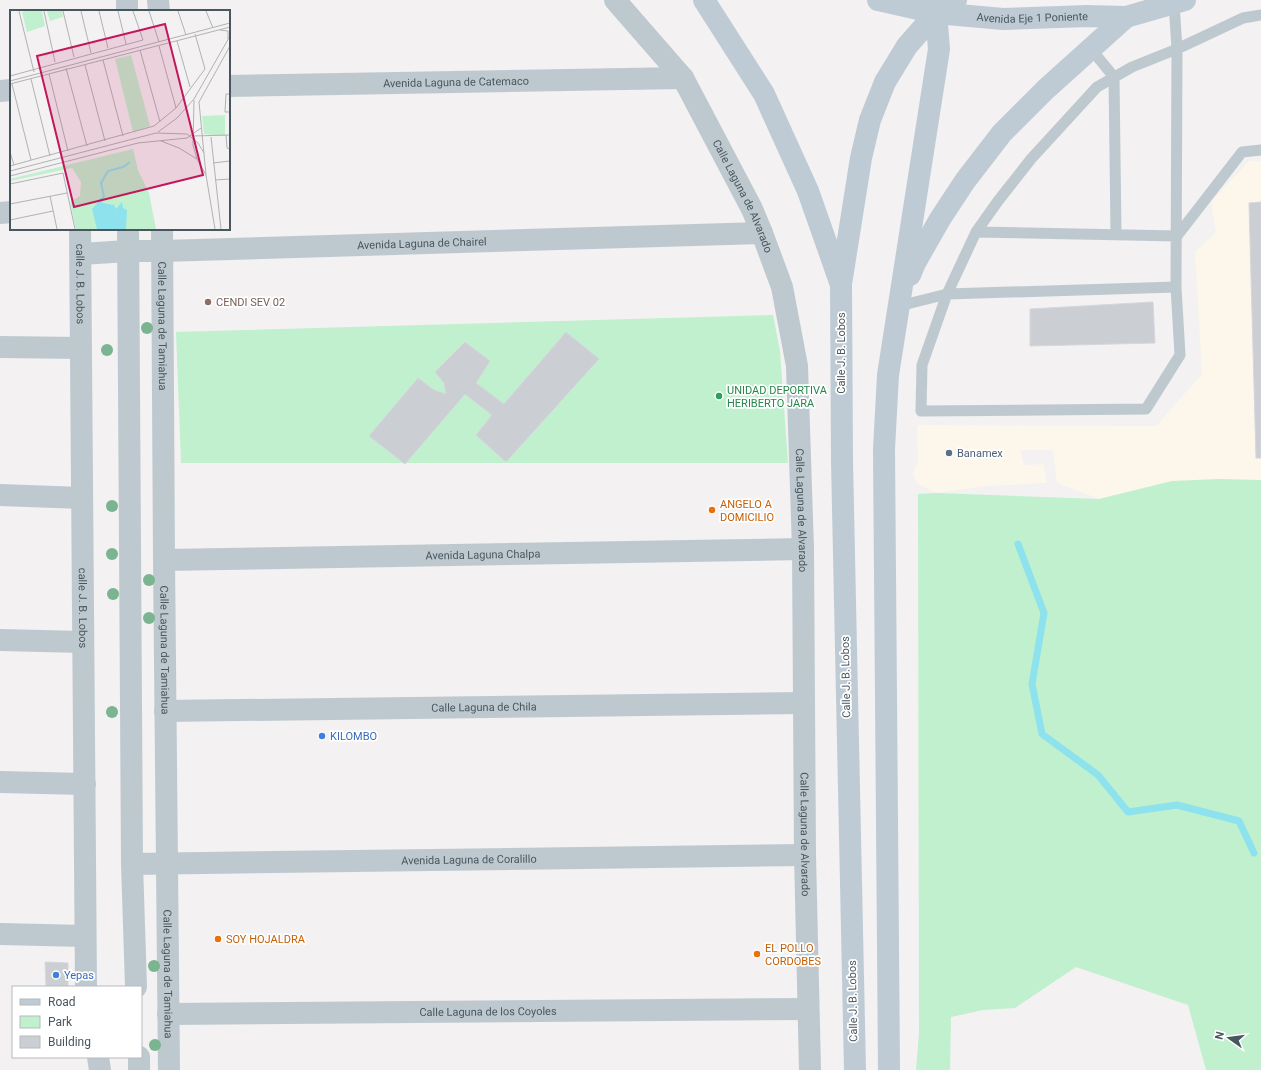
<svg xmlns="http://www.w3.org/2000/svg" width="1261" height="1070" font-family="Roboto,sans-serif">
  <style>
    .commercial { fill: #fcf6eb }
    .green { fill: #c0f0ce }
    .lines { fill: none; stroke-linecap: round; stroke-linejoin: round }
    .stream { stroke: #8de2ed; stroke-width: 7 }
    .building { fill: #cbced3; stroke: #d5d7dc }
    .lane { stroke: #bec9cf; stroke-width: 11 }
    .street { stroke: #bec9cf; stroke-width: 22 }
    .secondary { stroke: #becbd4; stroke-width: 22 }
    .tree { fill: #7ab491 }
    .education-dot { fill: #8d6e63; stroke: #fff; stroke-width: 1.5 }
    .leisure-dot { fill: #2e9e5b; stroke: #fff; stroke-width: 1.5 }
    .service-dot { fill: #5c6f8a; stroke: #fff; stroke-width: 1.5 }
    .food-dot { fill: #e8710a; stroke: #fff; stroke-width: 1.5 }
    .shop-dot { fill: #3f7fe0; stroke: #fff; stroke-width: 1.5 }
    .labels { text-anchor: middle; dominant-baseline: central; stroke-width: 3.5; stroke-linejoin: round; paint-order: stroke }
    .street-label { font-size: 11px; fill: #48565e; stroke: #fff }
    .education-label { font-size: 11px; fill: #785e54; stroke: #fff; text-anchor: start }
    .leisure-label { font-size: 11px; fill: #27864d; stroke: #fff; text-anchor: start }
    .service-label { font-size: 11px; fill: #4e5e75; stroke: #fff; text-anchor: start }
    .food-label { font-size: 11px; fill: #c56008; stroke: #fff; text-anchor: start }
    .shop-label { font-size: 11px; fill: #366cbe; stroke: #fff; text-anchor: start }
    .inset-river { fill: none; stroke: #8de2ed; stroke-width: 2 }
    .inset-road { fill: none; stroke: #afb3b6; stroke-width: 1 }
    .view { fill: #c2185b; fill-opacity: 0.15; stroke: #c2185b; stroke-width: 2 }
    .inset-edge { fill: none; stroke: #48565e; stroke-width: 2 }
  </style>
  <rect width="100%" height="100%" fill="#f3f1f1"/>
  <!-- commercial -->
  <path class="commercial" d="M1249 161H1261V481H1172L1099 499 1057 483 1053 450H1020L1024 465 1043 464 1047 483 986 486 936 493 917 483 913 474 918 462 917 425 1156 426 1202 374 1195 252 1216 232 1211 202Z"/>
  <!-- green -->
  <path class="green" d="M773 315 780 351 788 463H181L176 332Z
    M1219 479 1261 480V1070H1206L1188 1005 1076 967 1015 1008 983 1010 951 1017 950 1070H916L919 1033 918 494 936 493 1099 499 1172 481Z"/>
  <g class="lines">
    <!-- stream -->
    <path class="stream" d="M1018 544 1044 613 1032 684 1042 734 1098 775 1128 812 1177 805 1239 821 1254 853"/>
  </g>
  <!-- building -->
  <path class="building" d="M1261 202V458H1256L1249 203Z
    M1153 302 1155 343 1030 346V309Z
    M566 332 599 359 506 462 476 435 492 415 465 394 405 464 369 436 418 378 434 390 446 394 444 383 435 372 465 342 490 361 476 383 504 404Z
    M45 962 68 963V987H46Z"/>
  <g class="lines">
    <!-- lane -->
    <path class="lane" d="M1174 3 1177 49 1176 287 1180 355 1146 409 921 411 922 365 947 294 976 232 998 201 1031 159 1097 87 1132 67 1177 49 1243 18 1261 15
      M1091 49 1114 77 1116 234
      M976 232 1177 236
      M1177 236 1242 152 1261 150
      M899 306 947 294 1176 287"/>
    <!-- street -->
    <g class="street">
      <path d="M127 0V11"/>
      <path d="M158 0 159 11"/>
      <path id="s1" d="M615 0 683 78 752 209 762 233 782 287 797 366 803 549 805 855 810 1070"/>
      <path id="s2" d="M229 86 683 78"/>
      <path d="M0 91 11 90"/>
      <path d="M0 213 11 212"/>
      <path id="s3" d="M80 229 86 987"/>
      <path d="M128 229 132 864 136 987"/>
      <path id="s4" d="M162 229 164 560 169 1070"/>
      <path id="s5" d="M81 254 128 251H162L762 233"/>
      <path d="M0 347 80 348"/>
      <path d="M0 495 82 498"/>
      <path id="s6" d="M164 560 803 549"/>
      <path d="M0 640 83 642"/>
      <path id="s7" d="M165 711 803 703"/>
      <path d="M0 782 85 784"/>
      <path id="s8" d="M132 864 805 855"/>
      <path d="M0 934 85 936"/>
      <path id="s9" d="M168 1014 808 1009"/>
      <path d="M98 1057 100 1070"/>
      <path d="M139 1057V1070"/>
    </g>
    <!-- secondary -->
    <g class="secondary">
      <path d="M704 0 764 94 808 191 840 282"/>
      <path id="s10" d="M878 0 936 13 1003 19 1087 16 1126 17 1185 0"/>
      <path d="M910 275 915 263 940 219 965 181 1002 133 1045 90 1126 17"/>
      <path d="M855 1070 842 461 841 284 861 158 870 120 885 82 907 46 936 13 956 0"/>
      <path d="M889 1070 884 449 888 375 939 49 936 13 934 6"/>
    </g>
  </g>
  <!-- trees -->
  <g class="tree">
    <circle cx="147" cy="328" r="6"/>
    <circle cx="107" cy="350" r="6"/>
    <circle cx="112" cy="506" r="6"/>
    <circle cx="112" cy="554" r="6"/>
    <circle cx="149" cy="580" r="6"/>
    <circle cx="113" cy="594" r="6"/>
    <circle cx="149" cy="618" r="6"/>
    <circle cx="112" cy="712" r="6"/>
    <circle cx="154" cy="966" r="6"/>
    <circle cx="155" cy="1045" r="6"/>
  </g>
  <!-- markers -->
  <circle class="education-dot" cx="208" cy="302" r="4"/>
  <circle class="leisure-dot" cx="719" cy="396" r="4"/>
  <circle class="service-dot" cx="949" cy="453" r="4"/>
  <g class="food-dot">
    <circle cx="712" cy="510" r="4"/>
    <circle cx="218" cy="939" r="4"/>
    <circle cx="757" cy="954" r="4"/>
  </g>
  <g class="shop-dot">
    <circle cx="322" cy="736" r="4"/>
    <circle cx="56" cy="975" r="4"/>
  </g>
  <g class="labels">
    <!-- street labels -->
    <g class="street-label">
      <text stroke="none"><textPath href="#s10" startOffset="156">Avenida Eje 1 Poniente</textPath></text>
      <text stroke="none"><textPath href="#s2" startOffset="227">Avenida Laguna de Catemaco</textPath></text>
      <text stroke="none"><textPath href="#s1" startOffset="236">Calle Laguna de Alvarado</textPath></text>
      <text stroke="none"><textPath href="#s5" startOffset="341">Avenida Laguna de Chairel</textPath></text>
      <text stroke="none"><textPath href="#s3" startOffset="55">calle J. B. Lobos</textPath></text>
      <text stroke="none"><textPath href="#s4" startOffset="97">Calle Laguna de Tamiahua</textPath></text>
      <text transform="translate(841 353) rotate(-90)">Calle J. B. Lobos</text>
      <text stroke="none"><textPath href="#s1" startOffset="560">Calle Laguna de Alvarado</textPath></text>
      <text stroke="none"><textPath href="#s6" startOffset="319">Avenida Laguna Chalpa</textPath></text>
      <text stroke="none"><textPath href="#s3" startOffset="379">calle J. B. Lobos</textPath></text>
      <text stroke="none"><textPath href="#s4" startOffset="421">Calle Laguna de Tamiahua</textPath></text>
      <text transform="translate(846 677) rotate(-91)">Calle J. B. Lobos</text>
      <text stroke="none"><textPath href="#s7" startOffset="319">Calle Laguna de Chila</textPath></text>
      <text stroke="none"><textPath href="#s1" startOffset="884">Calle Laguna de Alvarado</textPath></text>
      <text stroke="none"><textPath href="#s8" startOffset="337">Avenida Laguna de Coralillo</textPath></text>
      <text stroke="none"><textPath href="#s4" startOffset="745">Calle Laguna de Tamiahua</textPath></text>
      <text transform="translate(853 1001) rotate(-91)">Calle J. B. Lobos</text>
      <text stroke="none"><textPath href="#s9" startOffset="320">Calle Laguna de los Coyoles</textPath></text>
    </g>
    <!-- education labels -->
    <g class="education-label">
      <text x="216" y="302">CENDI SEV 02</text>
    </g>
    <!-- leisure labels -->
    <g class="leisure-label">
      <text x="727" y="390">UNIDAD DEPORTIVA<tspan x="727" dy="13">HERIBERTO JARA</tspan></text>
    </g>
    <!-- service labels -->
    <g class="service-label">
      <text x="957" y="453">Banamex</text>
    </g>
    <!-- food labels -->
    <g class="food-label">
      <text x="720" y="504">ANGELO A<tspan x="720" dy="13">DOMICILIO</tspan></text>
      <text x="226" y="939">SOY HOJALDRA</text>
      <text x="765" y="948">EL POLLO<tspan x="765" dy="13">CORDOBES</tspan></text>
    </g>
    <!-- shop labels -->
    <g class="shop-label">
      <text x="330" y="736">KILOMBO</text>
      <text x="64" y="975">Yepas</text>
    </g>
  </g>
  <!-- overview -->
  <g transform="translate(10 10)">
    <rect width="220" height="220" fill="#f3f1f1"/>
    <path d="M16 1H32L35 16 17 22 12 2ZM37 1H52L53 7 40 11ZM121 45 140 116 123 122 105 49ZM215 105V126L194 124 192 106ZM123 139 128 160 139 183 146 219H66L60 192 70 186 71 172 62 158 0 171V169Z" fill="#c0f0ce"/>
    <path d="M90 190 93 193 104 195 106 199 112 192 113 198 117 200 116 219H87L82 199Z" fill="#8de2ed"/>
    <path class="inset-river" d="M90 190 94 187 91 173 98 161 113 157 120 152"/>
    <path class="inset-road" d="M9 1 24 62M34 1 45 52M53 1 64 47M71 1 81 43M89 1 98 38M108 1 116 34M123 1 133 30M139 1 149 32M168 1 176 25M196 1 203 18M210 20 218 21V29M185 24 195 59M167 31 180 77M149 36 166 98M130 40 150 112M93 50 113 126M75 55 95 131M56 58 77 136M39 64 58 141M0 66 133 30M21 69 40 146M0 71 220 13M0 74 220 17M2 74 21 150M220 84H216L215 102H220M184 90 183 135 187 149 196 165M148 122 167 108 184 89 220 26M216 125 217 138 220 139M182 126 220 125M201 127 211 219M151 131 169 138 187 149M0 142 4 155M203 153 220 151M0 156 144 116 166 98 195 59M0 161 146 123 177 124 188 133 194 143M0 166 128 133 177 128 191 118M205 170 220 169M0 174 53 163 65 219M40 186 47 219M0 194 57 183M0 210 43 201M205 219 196 165 189 92 220 36"/>
    <path class="view" d="M155 14 193 165 64 197 27 46Z"/>
    <rect width="220" height="220" class="inset-edge"/>
  </g>
  <!-- legend -->
  <rect x="12" y="986" width="130" height="72" fill="#ffffff" stroke="#b6bbbf"/>
  <rect x="20" y="999" width="20" height="6" fill="#becbd4" stroke="#b6bbbf"/>
  <text x="48" y="1006" font-size="12" fill="#48565e">Road</text>
  <rect x="20" y="1016" width="20" height="12" fill="#c0f0ce" stroke="#b6bbbf"/>
  <text x="48" y="1026" font-size="12" fill="#48565e">Park</text>
  <rect x="20" y="1036" width="20" height="12" fill="#cbced3" stroke="#b6bbbf"/>
  <text x="48" y="1046" font-size="12" fill="#48565e">Building</text>
  <!-- north arrow -->
  <g transform="translate(1229 1038) rotate(284)" stroke="#ffffff" stroke-width="3" paint-order="stroke">
  <path d="M0-3L7 15L0 10L-7 15Z" fill="#48565e"/>
  <text y="-6" font-size="11" font-weight="bold" text-anchor="middle" fill="#48565e">N</text>
  </g>
</svg>
